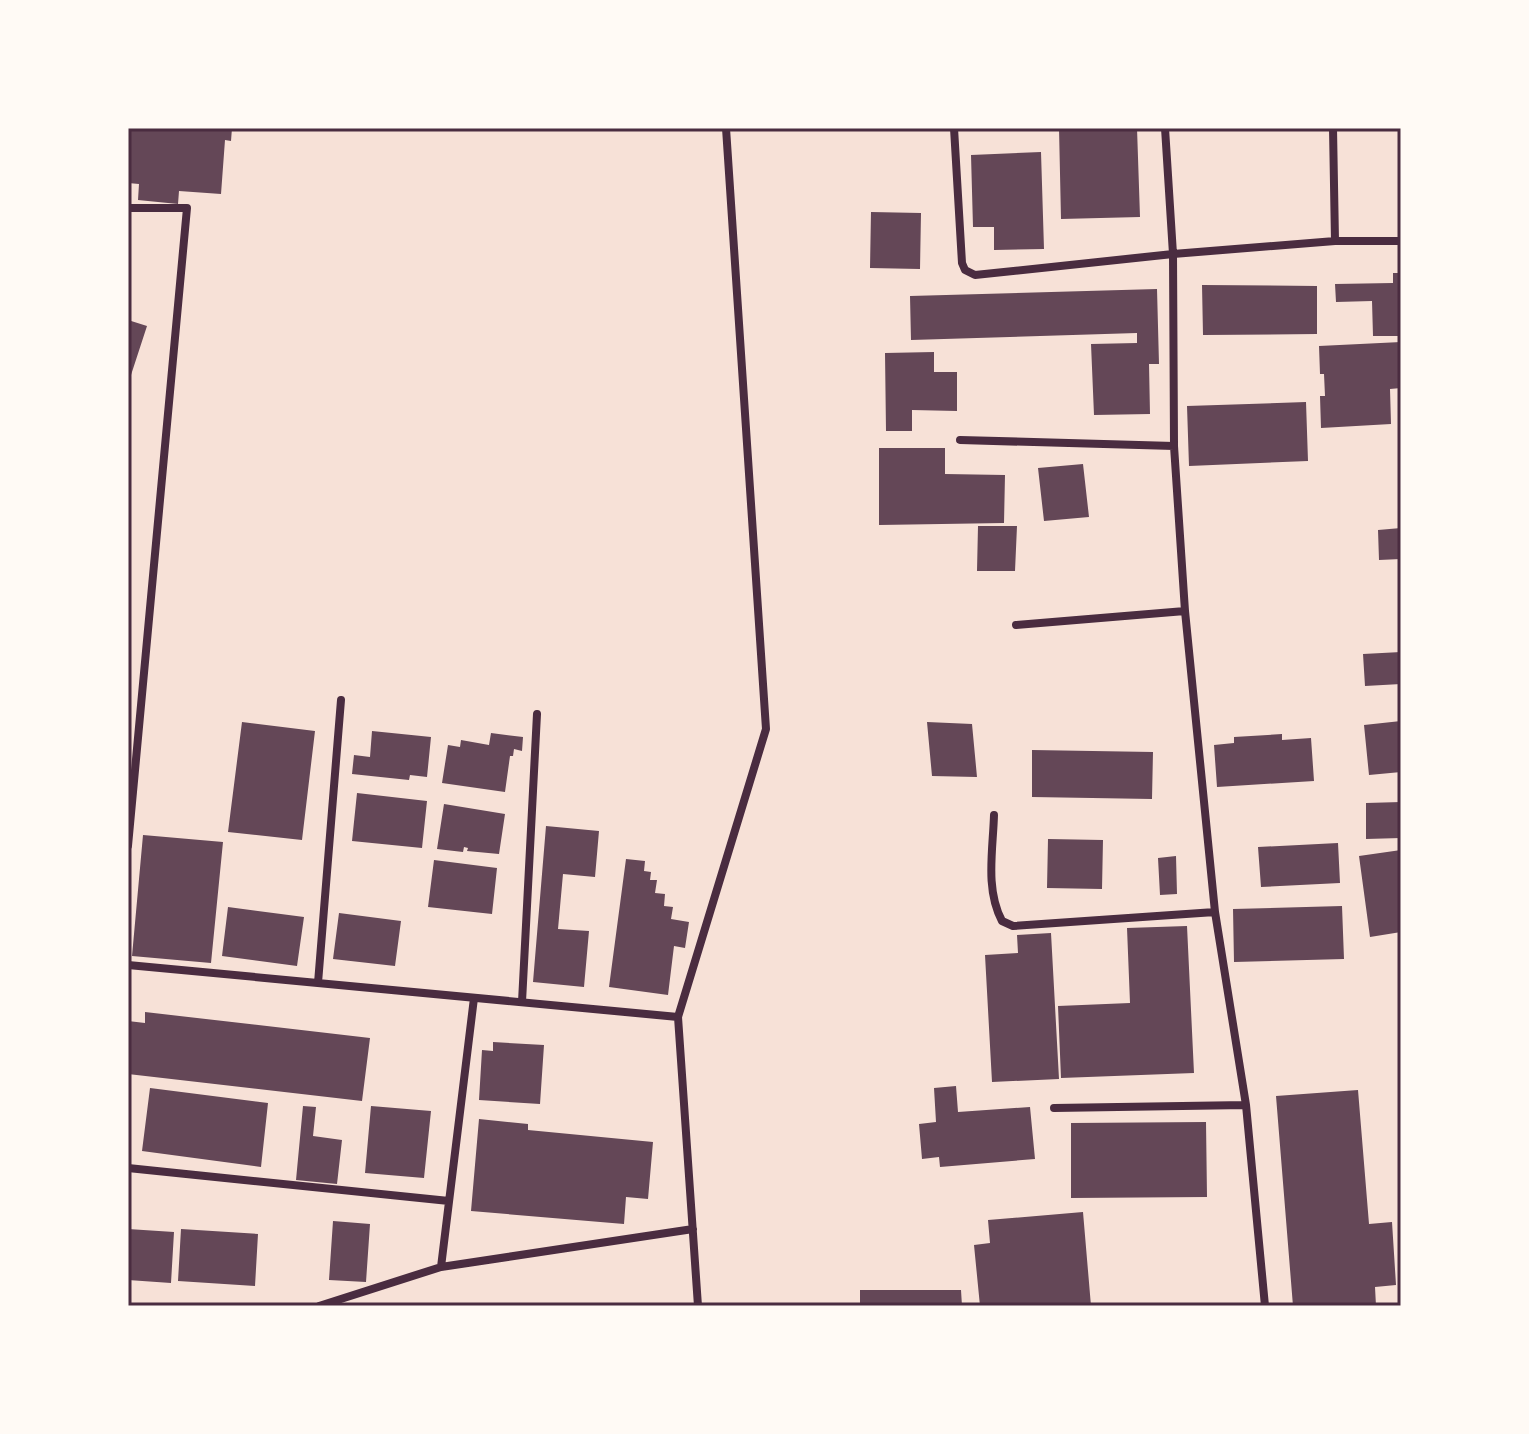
<svg xmlns="http://www.w3.org/2000/svg" width="1529" height="1434" font-family="'Alegreya Sans',sans-serif">
  <style>
    .building { fill: #644757 }
    .lines { fill: none; stroke-linecap: round; stroke-linejoin: round }
    .minor { stroke: #4a2c40; stroke-width: 8 }
    .neatline { fill: none; stroke: #4a2c40; stroke-width: 3 }
  </style>
  <rect width="100%" height="100%" fill="#f7e1d7"/>
  <!-- building -->
  <path class="building" d="M128 128H232L231 141 225 140 221 194 179 191 178 204 138 200 139 184 128 183Z
    M1059 128H1137L1140 217 1061 219Z
    M1041 152 1044 249 994 250V227H973L971 155Z
    M871 212 921 213 920 269 870 268Z
    M1393 273H1401V336H1373L1372 301 1336 302 1335 284 1393 283Z
    M1202 285 1317 286V334L1203 335Z
    M1157 289 1159 364H1149L1150 414 1094 415 1091 344 1137 343V333L911 340 910 296Z
    M128 320 147 326 131 375 128 374Z
    M1401 342V388L1390 389 1391 424 1321 428 1320 396H1325L1324 374H1320L1319 346Z
    M934 352V372H957V411L912 410V431H886L885 353Z
    M1306 402 1308 461 1189 466 1187 406Z
    M879 448H945V474L1005 475 1004 523 879 525Z
    M1083 464 1089 517 1044 521 1038 468Z
    M978 526H1017L1015 571H977Z
    M1401 528V559L1379 560 1378 530Z
    M1401 652V684L1365 686 1363 654Z
    M1401 721V772L1369 775 1364 725Z
    M242 722 315 731 302 840 228 832Z
    M927 722 972 724 977 777 932 776Z
    M372 731 431 737 427 777 410 775 409 780 352 774 354 755 370 757Z
    M491 733 523 737 522 751 514 749 513 756H510L505 792 442 783 448 745 460 747 461 740 489 745Z
    M1282 734V740L1311 738 1314 781 1217 787 1214 745 1234 743V737Z
    M1032 750 1153 752 1152 799 1032 797Z
    M357 793 427 801 422 848 352 841Z
    M1401 802V838L1366 839V803Z
    M444 804 505 814 499 854 467 851 468 848 464 847 463 852 437 849Z
    M546 826 599 831 595 877 563 874 558 929 589 931 584 987 533 982Z
    M143 835 223 842 211 963 132 956Z
    M1048 839 1103 840 1102 889 1047 888Z
    M1338 843 1340 883 1261 887 1258 847Z
    M1401 850V932L1370 937 1359 856Z
    M1176 856 1177 894 1160 895 1158 858Z
    M626 859 645 861 644 871 651 872 650 880H657L655 893 665 894 664 906 673 907 671 919 689 922 685 948 674 946 668 995 609 987Z
    M434 860 497 868 492 914 428 907Z
    M1342 906 1344 959 1234 962 1233 909Z
    M228 907 304 917 297 966 222 956Z
    M339 913 401 921 395 966 333 959Z
    M1187 926 1194 1073 1061 1078 1058 1006 1130 1003 1127 928Z
    M1051 933 1059 1079 992 1082 985 955 1018 953 1017 935Z
    M145 1012 370 1038 362 1101 128 1074V1021L145 1023Z
    M493 1042 544 1045 540 1104 479 1100 482 1050 493 1051Z
    M956 1086 958 1112 1030 1107 1035 1159 940 1167 939 1157 922 1159 919 1124 936 1122 934 1088Z
    M150 1088 268 1103 261 1167 142 1151Z
    M1358 1090 1369 1224 1392 1222 1396 1285 1375 1287 1376 1306H1293L1276 1096Z
    M303 1106 316 1107 313 1136 342 1140 337 1184 296 1180Z
    M371 1106 431 1111 424 1178 365 1173Z
    M479 1119 528 1124V1130L653 1142 648 1199 626 1197 624 1224 471 1211Z
    M1206 1122 1207 1197 1071 1198V1123Z
    M1083 1212 1091 1306H980L974 1245 990 1243 988 1220Z
    M333 1221 370 1224 366 1282 329 1280Z
    M128 1229 174 1232 171 1283 128 1280Z
    M181 1229 258 1234 255 1286 178 1281Z
    M860 1290H961L962 1306H860Z"/>
  <g class="lines">
    <!-- minor -->
    <path class="minor" d="M954 128 962 263 965 270 975 275 1173 254 1335 241H1401
      M1165 128 1173 254 1174 446 1185 611 1215 912 1246 1105 1265 1306
      M1333 128 1335 241
      M128 208H187L128 846
      M960 440 1174 446
      M1016 625 1185 611
      M994 815C993 850 985 889 1002 921L1013 926 1215 912
      M128 965 678 1017 698 1306
      M318 983 341 700
      M522 1002 537 714
      M678 1017 766 729 726 128
      M1054 1108 1246 1105
      M128 1168 449 1201
      M441 1267 693 1229
      M319 1306 441 1267 474 998"/>
  </g>
  <!-- border -->
  <rect width="1529" height="1434" fill="none" stroke="#fffaf5" stroke-width="260"/>
  <rect x="130" y="130" width="1269" height="1174" class="neatline"/>
</svg>
